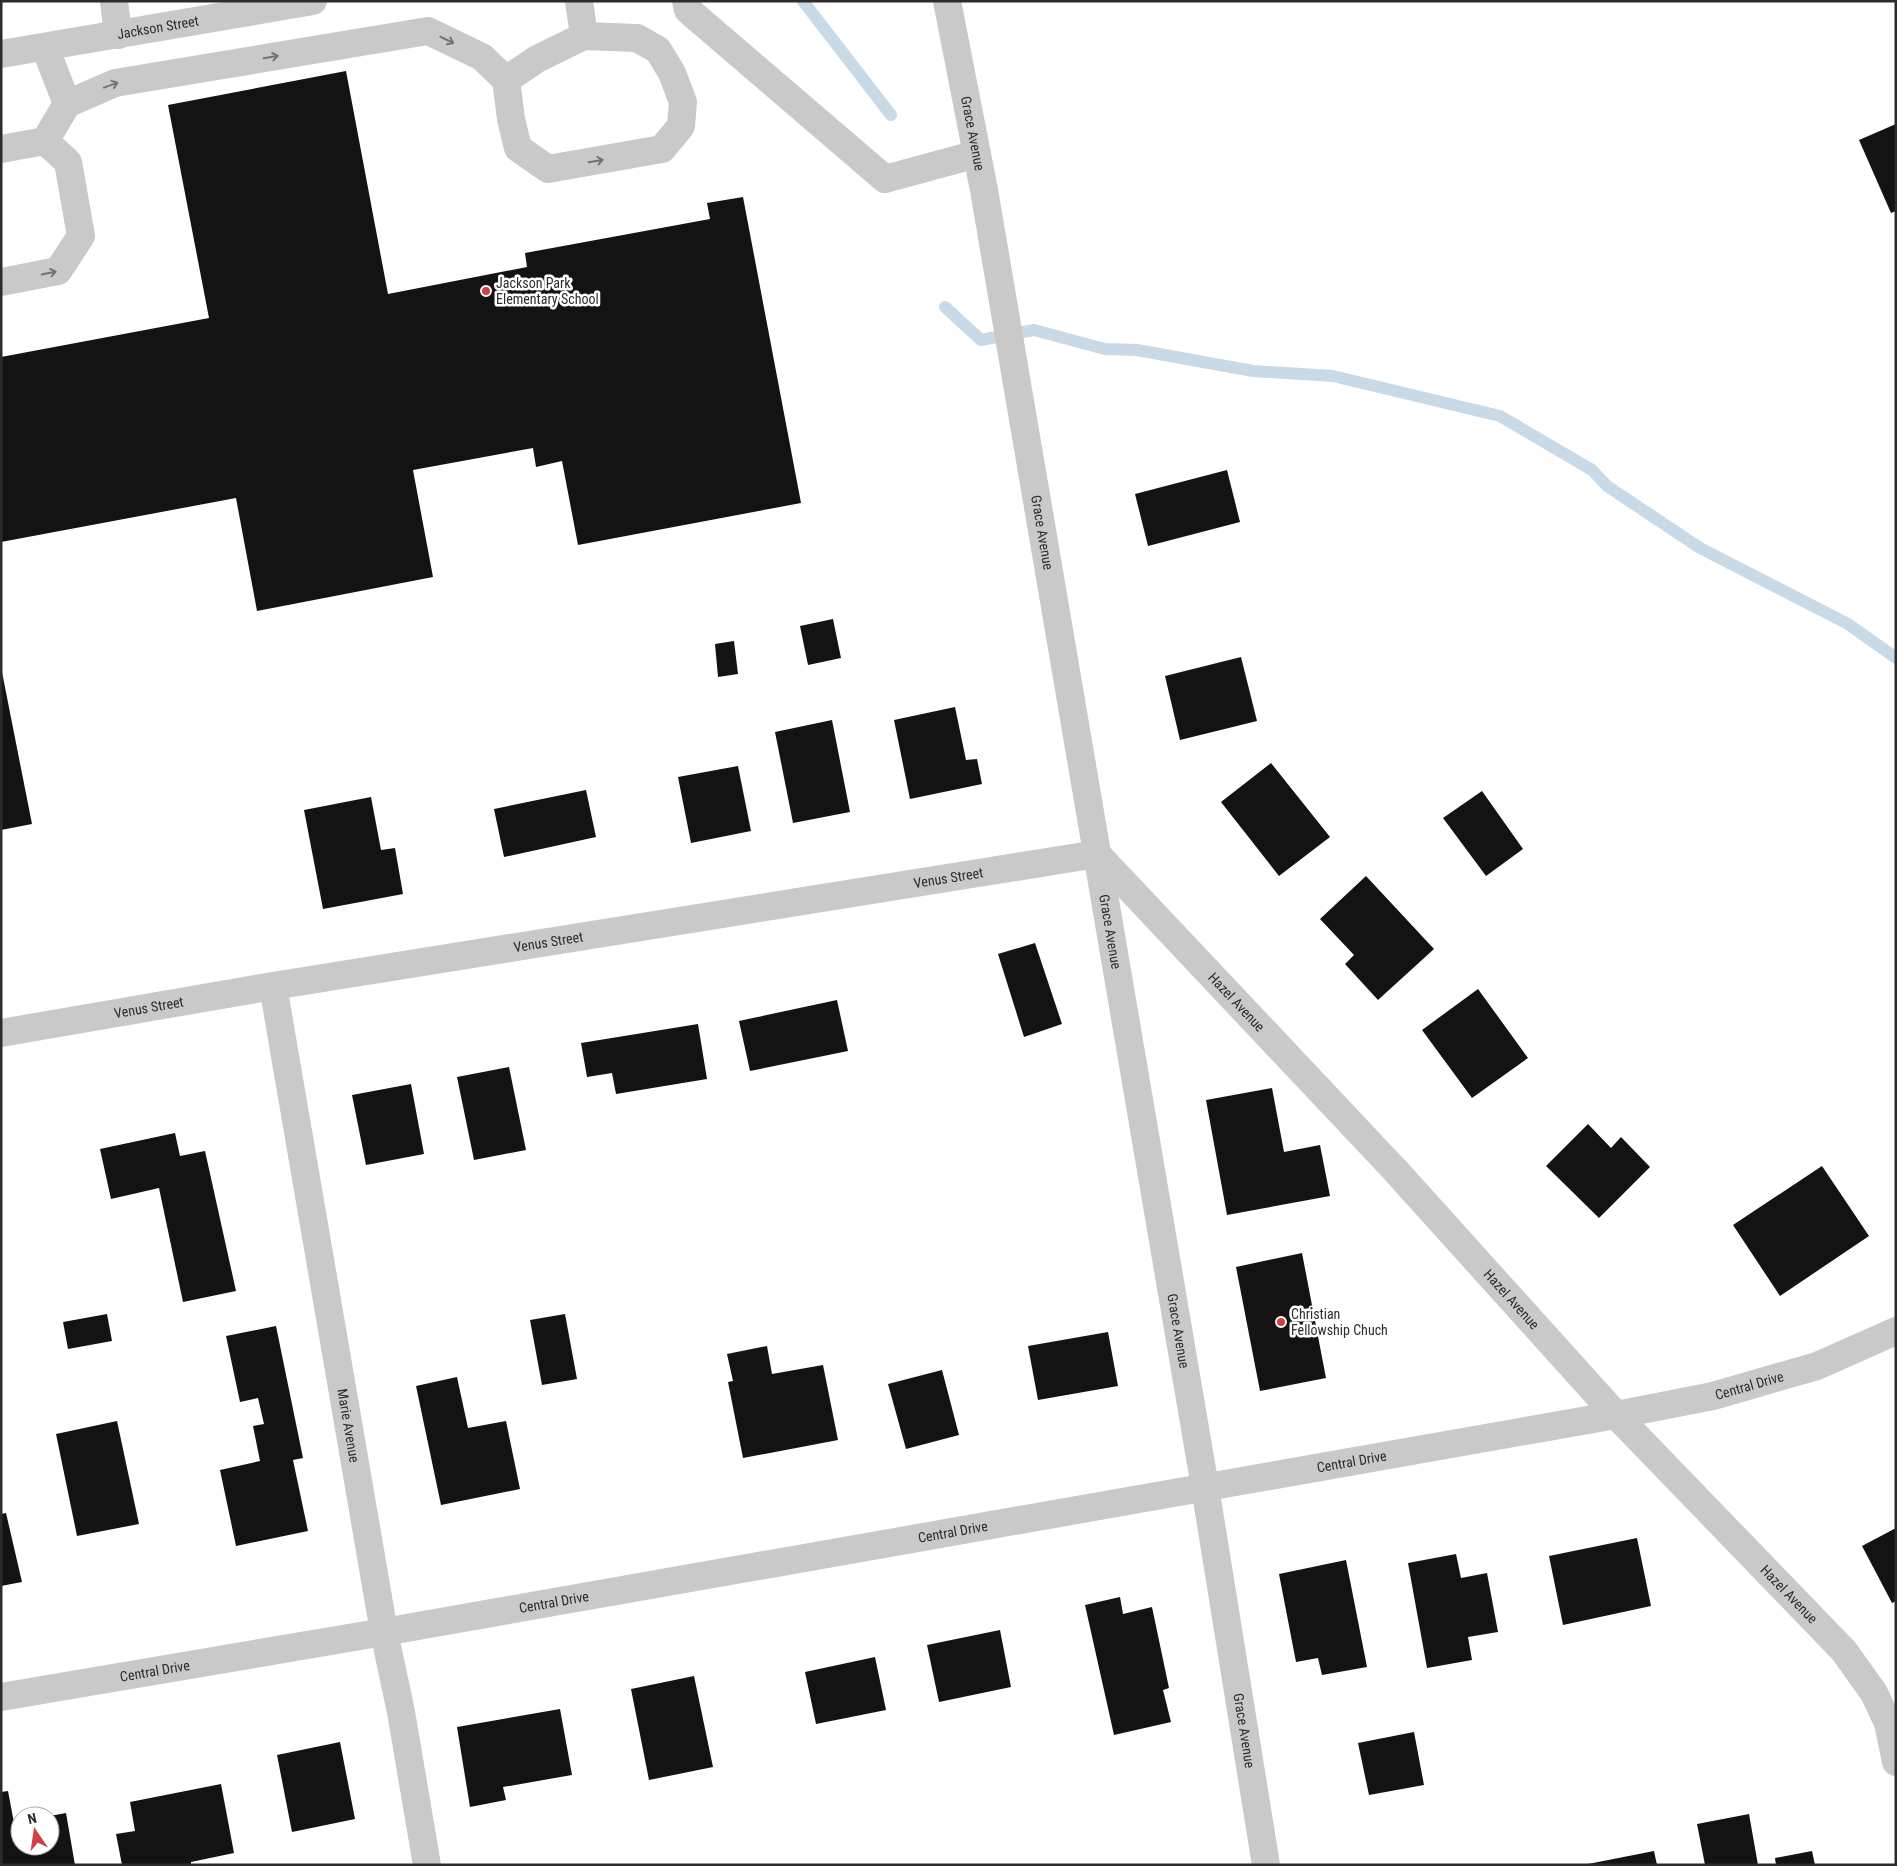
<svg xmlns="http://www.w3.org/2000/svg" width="1897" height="1866" font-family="'Roboto Condensed',sans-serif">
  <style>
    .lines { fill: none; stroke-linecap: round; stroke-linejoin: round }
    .stream { stroke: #c9d9e6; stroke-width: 12 }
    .building { fill: #131313 }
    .minor { stroke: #c9c9c9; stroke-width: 28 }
    .oneway { stroke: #737373 }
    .poi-dot { fill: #d14142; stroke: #fff; stroke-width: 2 }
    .labels { text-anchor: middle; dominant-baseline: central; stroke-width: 5; stroke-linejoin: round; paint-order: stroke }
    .street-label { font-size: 14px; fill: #2c2c2c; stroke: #fff }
    .poi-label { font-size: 14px; fill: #2c2c2c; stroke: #fff; text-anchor: start }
  </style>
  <rect width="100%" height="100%" fill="#fff"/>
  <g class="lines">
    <!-- stream -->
    <path class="stream" d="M803 1 891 115
      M945 307 981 340 1034 330 1105 349 1137 350 1253 371 1333 376 1500 416 1592 470 1607 486 1700 548 1848 624 1896 658"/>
  </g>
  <!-- building -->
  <path class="building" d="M346 71 388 294 527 267 525 253 710 219 707 203 743 197 801 503 578 545 562 461 536 467 533 448 413 470 433 577 257 611 236 498 1 542V357L209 318 168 105Z
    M1896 124V211L1891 213 1859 140Z
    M1227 470 1240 522 1148 546 1135 494Z
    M833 619 841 658 808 665 800 626Z
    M734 641 738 674 718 677 715 644Z
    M1241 657 1257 721 1180 740 1165 676Z
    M1 667 32 824 1 830Z
    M955 707 966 760 977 759 982 784 910 799 894 720Z
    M832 720 850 812 793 823 775 732Z
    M1271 763 1330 837 1279 876 1221 802Z
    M738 766 751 831 691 843 678 777Z
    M586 790 596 837 504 857 494 809Z
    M1482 791 1523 849 1486 876 1443 818Z
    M371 797 381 850 395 848 403 894 323 909 304 810Z
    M1366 876 1434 949 1378 1000 1345 964 1354 955 1320 919Z
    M1035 943 1062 1024 1024 1037 998 954Z
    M1478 989 1528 1058 1472 1098 1422 1030Z
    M837 1000 848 1051 750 1071 739 1021Z
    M698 1024 707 1079 616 1094 612 1073 587 1077 581 1043Z
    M509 1067 526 1150 474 1160 457 1077Z
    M411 1084 424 1154 366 1165 352 1095Z
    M1272 1088 1284 1152 1320 1145 1330 1196 1227 1215 1206 1100Z
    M1588 1124 1611 1148 1621 1137 1650 1167 1599 1218 1546 1166Z
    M175 1133 180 1156 205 1151 236 1291 183 1302 159 1188 111 1199 100 1149Z
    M1822 1166 1869 1236 1780 1296 1733 1225Z
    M1302 1253 1326 1378 1260 1391 1236 1267Z
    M107 1314 112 1341 68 1349 63 1322Z
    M565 1314 577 1379 542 1385 530 1320Z
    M276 1326 303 1458 293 1460 308 1531 236 1546 220 1470 260 1461 253 1426 264 1424 258 1398 240 1402 226 1336Z
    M1108 1332 1118 1386 1038 1400 1028 1346Z
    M767 1346 772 1374 823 1365 838 1440 743 1458 728 1382 733 1381 727 1354Z
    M942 1370 959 1435 906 1449 888 1384Z
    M457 1377 468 1428 506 1421 520 1489 441 1505 416 1386Z
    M117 1421 139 1524 77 1536 56 1434Z
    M6 1513 22 1582 1 1586V1514Z
    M1896 1528V1601L1892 1603 1862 1546Z
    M1637 1538 1651 1606 1563 1625 1549 1556Z
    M1456 1554 1461 1578 1487 1573 1498 1632 1468 1637 1472 1660 1427 1668 1408 1563Z
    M1346 1560 1367 1667 1322 1675 1318 1658 1296 1662 1279 1574Z
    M1120 1597 1123 1614 1152 1607 1169 1688 1163 1690 1171 1722 1114 1735 1085 1605Z
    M1000 1630 1011 1687 939 1702 927 1645Z
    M875 1657 886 1710 816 1724 805 1672Z
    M694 1676 713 1767 649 1780 631 1689Z
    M560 1709 572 1775 503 1787 506 1800 470 1807 457 1727Z
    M1414 1732 1424 1785 1369 1795 1358 1743Z
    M340 1742 355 1819 292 1832 277 1755Z
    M221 1784 234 1853 191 1862V1865H122L116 1834 135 1831 130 1802Z
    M8 1791 14 1823 20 1821V1846H50V1816L66 1813 75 1865H1V1792Z
    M1749 1814 1758 1865H1705L1697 1824Z
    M1654 1851 1657 1865H1588V1864Z
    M1812 1851 1815 1865H1776L1775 1858Z"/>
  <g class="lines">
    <!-- minor -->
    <g class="minor">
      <path d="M114 1 118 35"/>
      <path d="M686 1 688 10 885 179 977 154"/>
      <path id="s1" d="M947 1 984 190 1205 1487 1266 1865"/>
      <path d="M45 47 67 104"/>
      <path id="s2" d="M1 54 313 1"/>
      <path d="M506 80 537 59 584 36"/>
      <path d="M45 141 67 104 115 83 428 31 482 57 506 80 511 119 518 148 548 169 662 149 681 126 683 102 672 73 658 50 637 38 584 36 579 1"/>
      <path d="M1 149 45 141"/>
      <path d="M1 282 58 271 81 236 68 162 45 141"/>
      <path id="s3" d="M273 986 384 1632 401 1712 427 1865"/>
      <path id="s4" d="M1 1033 273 986 1097 854 1395 1170 1616 1415 1844 1651 1874 1693 1888 1723 1896 1762"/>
      <path id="s5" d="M1 1697 384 1632 1616 1415 1713 1396 1817 1366 1896 1331"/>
    </g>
  </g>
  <!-- one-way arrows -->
  <defs><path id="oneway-shaft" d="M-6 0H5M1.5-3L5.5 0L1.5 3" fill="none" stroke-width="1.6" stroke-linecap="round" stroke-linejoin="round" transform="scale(1.25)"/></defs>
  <g class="oneway">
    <use href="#oneway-shaft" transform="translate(447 40) rotate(26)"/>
    <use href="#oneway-shaft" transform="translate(271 57) rotate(-9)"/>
    <use href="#oneway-shaft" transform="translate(111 85) rotate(-20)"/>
    <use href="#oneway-shaft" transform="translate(596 161) rotate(-10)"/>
    <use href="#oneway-shaft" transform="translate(49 273) rotate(-11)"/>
  </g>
  <!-- markers -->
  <g class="poi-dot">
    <circle cx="486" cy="291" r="5"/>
    <circle cx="1281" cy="1322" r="5"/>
  </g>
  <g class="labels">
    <!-- street labels -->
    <g class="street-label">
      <text stroke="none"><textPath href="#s2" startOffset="159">Jackson Street</textPath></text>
      <text stroke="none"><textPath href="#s1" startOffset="135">Grace Avenue</textPath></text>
      <text stroke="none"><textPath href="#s1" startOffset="540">Grace Avenue</textPath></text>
      <text stroke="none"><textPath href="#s4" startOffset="960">Venus Street</textPath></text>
      <text stroke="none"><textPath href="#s1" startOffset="945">Grace Avenue</textPath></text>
      <text stroke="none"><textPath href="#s4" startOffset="555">Venus Street</textPath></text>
      <text stroke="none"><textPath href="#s4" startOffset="1314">Hazel Avenue</textPath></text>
      <text stroke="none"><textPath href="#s4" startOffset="150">Venus Street</textPath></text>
      <text stroke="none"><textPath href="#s4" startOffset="1719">Hazel Avenue</textPath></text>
      <text stroke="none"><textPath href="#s1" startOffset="1350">Grace Avenue</textPath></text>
      <text stroke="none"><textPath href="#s5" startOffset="1776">Central Drive</textPath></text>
      <text stroke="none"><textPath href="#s3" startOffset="446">Marie Avenue</textPath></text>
      <text stroke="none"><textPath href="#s5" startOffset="1371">Central Drive</textPath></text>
      <text stroke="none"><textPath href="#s5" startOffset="966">Central Drive</textPath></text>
      <text stroke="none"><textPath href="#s4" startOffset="2124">Hazel Avenue</textPath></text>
      <text stroke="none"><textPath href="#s5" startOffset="561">Central Drive</textPath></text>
      <text stroke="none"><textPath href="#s5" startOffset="156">Central Drive</textPath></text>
      <text stroke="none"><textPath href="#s1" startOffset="1755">Grace Avenue</textPath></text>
    </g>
    <!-- poi labels -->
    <g class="poi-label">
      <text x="496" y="283">Jackson Park<tspan x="496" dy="16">Elementary School</tspan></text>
      <text x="1291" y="1314">Christian<tspan x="1291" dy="16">Fellowship Chuch</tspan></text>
    </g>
  </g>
  <!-- border -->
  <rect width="1897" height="1866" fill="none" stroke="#2c2c2c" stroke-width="5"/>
  <!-- north arrow -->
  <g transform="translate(35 1831) rotate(347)"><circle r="24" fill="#ffffff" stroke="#ababab"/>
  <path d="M0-4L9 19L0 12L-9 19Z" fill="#d14142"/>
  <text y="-8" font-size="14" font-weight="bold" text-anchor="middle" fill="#2c2c2c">N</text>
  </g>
</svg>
